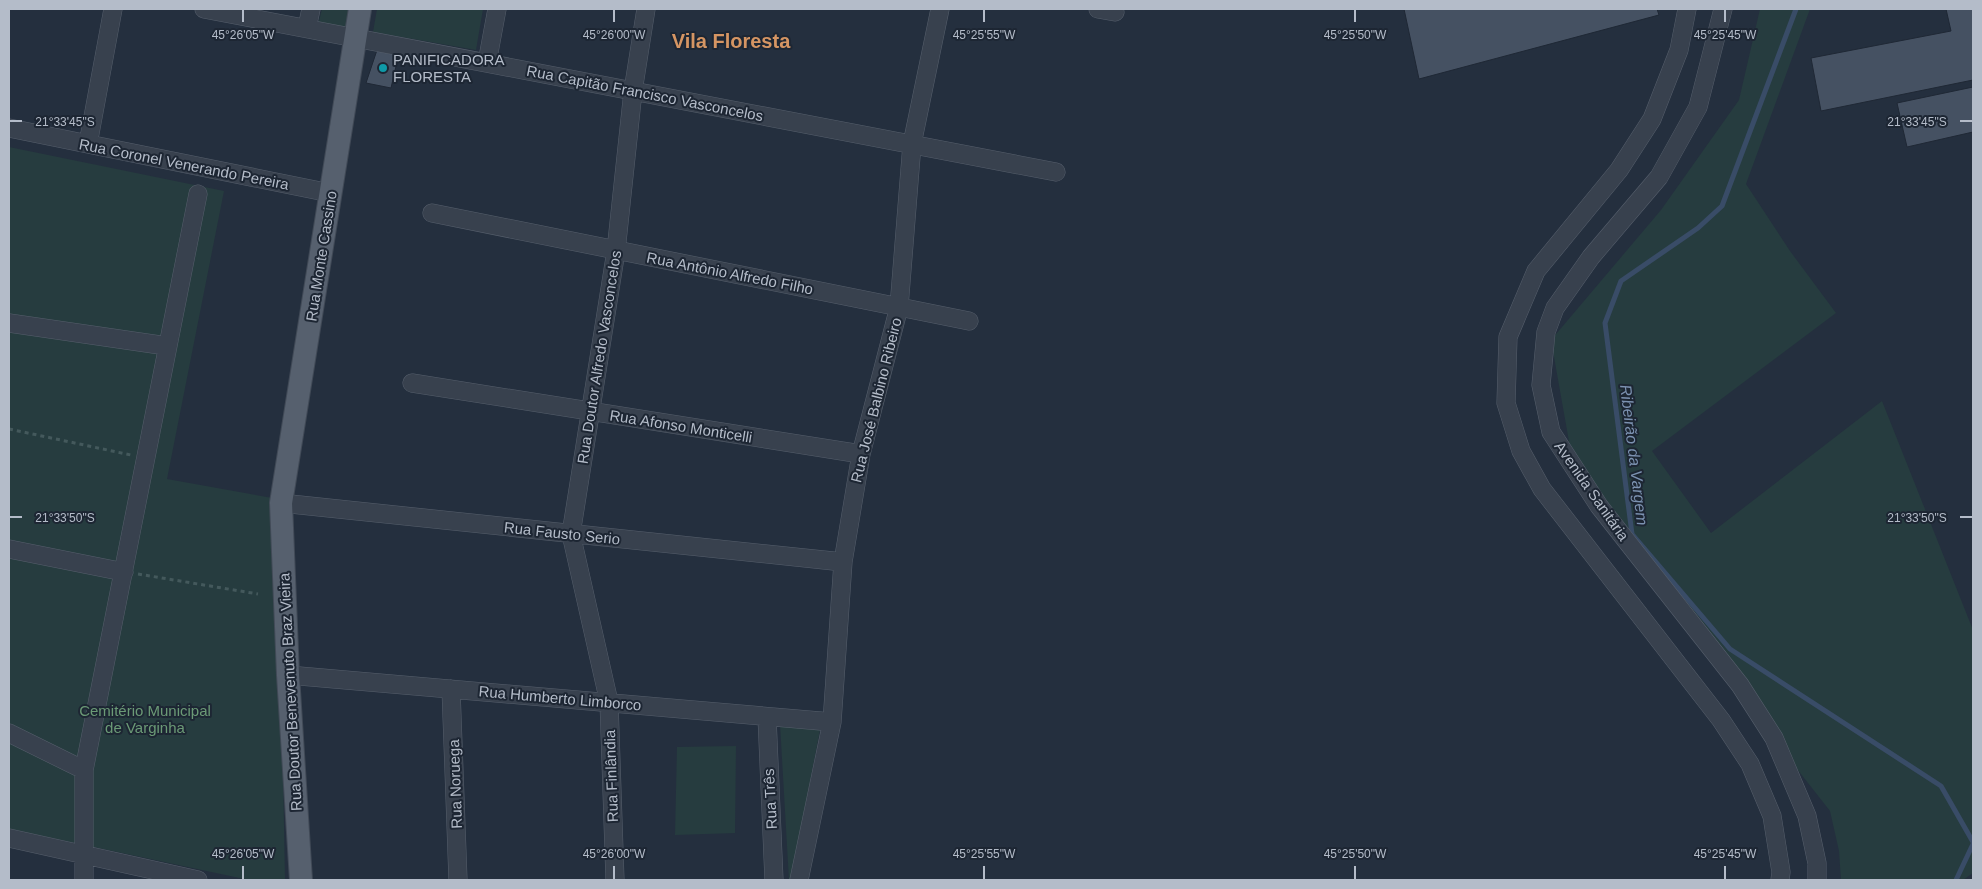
<svg xmlns="http://www.w3.org/2000/svg" width="1982" height="889" font-family="Arial,sans-serif">
  <style>
    .green { fill: #263c3f }
    .lines { fill: none; stroke-linecap: round; stroke-linejoin: round }
    .stream { stroke: #394c67; stroke-width: 5 }
    .building { fill: #455162; stroke: #1f2835 }
    .minor-casing { stroke: #565f6c; stroke-width: 19 }
    .major-casing { stroke: #414a57; stroke-width: 24 }
    .path { stroke: #44595c; stroke-width: 3; stroke-dasharray: 4 4; stroke-linecap: butt }
    .minor { stroke: #38414e; stroke-width: 18 }
    .major { stroke: #56606e; stroke-width: 22 }
    .ticks { fill: none; stroke: #b4bcc9; stroke-width: 2 }
    .culture-dot { fill: #0f9aa8; stroke: #1d2633; stroke-width: 2 }
    .labels { text-anchor: middle; dominant-baseline: central; stroke-width: 4; stroke-linejoin: round; paint-order: stroke }
    .poi-label { font-size: 15px; fill: #b4bcc9; stroke: #1d2633; text-anchor: start }
    .street-label { font-size: 15px; fill: #b4bcc9; stroke: #1d2633 }
    .park-label { font-size: 15px; fill: #6b9a76; stroke: #1d2633 }
    .water-label { font-size: 16px; font-style: italic; fill: #7c92b1; stroke: #1d2633 }
    .district-label { font-size: 20px; font-weight: bold; fill: #d59563; stroke: #1d2633 }
    .ticks-label { font-size: 12px; text-anchor: middle; fill: #b4bcc9; stroke: #1d2633; stroke-width: 4; stroke-linejoin: round; paint-order: stroke }
  </style>
  <rect width="100%" height="100%" fill="#242f3e"/>
  <!-- green -->
  <path class="green" d="M322 9H349L345 30 318 25Z
    M377 9H483L476 50 373 32Z
    M1760 9H1810L1746 184 1790 251 1836 313 1652 451 1711 533 1882 401 1973 630V873L1963 880H1841L1839 851 1830 811 1672 610 1576 481 1551 340 1661 210 1739 100Z
    M9 147 224 191 167 479 278 499 285 880H249L9 829Z
    M780 724 820 730 791 880H789Z
    M736 746 735 833 675 835 677 747Z"/>
  <g class="lines">
    <!-- stream -->
    <path class="stream" d="M1796 9 1722 206 1698 228 1621 281 1605 323 1632 534 1730 649 1941 786 1973 842
      M1956 880 1973 844"/>
  </g>
  <!-- building -->
  <path class="building" d="M1404 9H1657L1659 15 1419 79Z
    M1946 9H1973V80L1821 111 1811 58 1951 31Z
    M377 50 399 53 391 88 366 83Z
    M1973 87V132L1907 147 1897 103Z"/>
  <g class="lines">
    <!-- minor casing -->
    <g class="minor-casing">
      <path id="minor" d="M204 9 1056 172
        M1098 9 1115 12
        M1687 9 1679 50 1652 119 1619 170 1536 271 1508 337 1506 403 1521 451 1542 489 1721 720 1750 764 1772 816 1781 872 1780 880
        M1723 9 1698 107 1659 177 1591 257 1555 308 1546 332 1541 385 1551 432 1599 506 1740 685 1774 738 1807 816 1817 863V880
        M307 28 311 9
        M487 63 497 9
        M9 128 330 193
        M88 144 113 9
        M432 213 969 321
        M9 323 167 346
        M412 383 861 454
        M281 503 843 562
        M9 549 124 572
        M288 675 832 722
        M451 689 458 880
        M767 717 774 880
        M9 733 84 770
        M9 838 198 880
        M84 880V770L198 194
        M615 880 609 702 571 534 616 251 633 91 646 9
        M799 880 832 722 843 562 861 454 899 307 912 144 940 9"/>
    </g>
    <!-- major casing -->
    <g class="major-casing">
      <path id="major" d="M301 880 288 675 281 503 360 9"/>
    </g>
    <!-- path -->
    <path class="path" d="M9 429 131 455
      M138 574 258 594"/>
    <!-- minor -->
    <use href="#minor" class="minor"/>
    <!-- major -->
    <use href="#major" class="major"/>
  </g>
  <!-- ticks -->
  <path class="ticks" d="M243 10V22M614 10V22M984 10V22M1355 10V22M1725 10V22M10 121H22M1960 121H1972M10 517H22M1960 517H1972M243 866V879M614 866V879M984 866V879M1355 866V879M1725 866V879"/>
  <!-- markers -->
  <circle class="culture-dot" cx="383" cy="68" r="5"/>
  <g class="labels">
    <!-- poi labels -->
    <g class="poi-label">
      <text x="393" y="59">PANIFICADORA<tspan x="393" dy="17">FLORESTA</tspan></text>
    </g>
    <!-- street labels -->
    <g class="street-label">
      <text transform="translate(645 93) rotate(11)">Rua Capitão Francisco Vasconcelos</text>
      <text transform="translate(184 164) rotate(11)">Rua Coronel Venerando Pereira</text>
      <text transform="translate(321 256) rotate(-81)">Rua Monte Cassino</text>
      <text transform="translate(730 273) rotate(11)">Rua Antônio Alfredo Filho</text>
      <text transform="translate(599 357) rotate(-81)">Rua Doutor Alfredo Vasconcelos</text>
      <text transform="translate(876 400) rotate(-76)">Rua José Balbino Ribeiro</text>
      <text transform="translate(681 426) rotate(9)">Rua Afonso Monticelli</text>
      <text transform="translate(1592 491) rotate(55)">Avenida Sanitária</text>
      <text transform="translate(562 533) rotate(6)">Rua Fausto Serio</text>
      <text transform="translate(290 692) rotate(-93)">Rua Doutor Benevenuto Braz Vieira</text>
      <text transform="translate(560 698) rotate(5)">Rua Humberto Limborco</text>
      <text transform="translate(611 776) rotate(-92)">Rua Finlândia</text>
      <text transform="translate(455 784) rotate(-92)">Rua Noruega</text>
      <text transform="translate(770 799) rotate(-93)">Rua Três</text>
    </g>
    <!-- park labels -->
    <g class="park-label">
      <text x="145" y="710">Cemitério Municipal<tspan x="145" dy="17">de Varginha</tspan></text>
    </g>
    <!-- water labels -->
    <g class="water-label">
      <text transform="translate(1634 455) rotate(83)">Ribeirão da Vargem</text>
    </g>
    <!-- district labels -->
    <g class="district-label">
      <text x="731" y="41">Vila Floresta</text>
    </g>
  </g>
  <g class="ticks-label">
    <text x="243" y="39">45°26'05"W</text>
    <text x="614" y="39">45°26'00"W</text>
    <text x="984" y="39">45°25'55"W</text>
    <text x="1355" y="39">45°25'50"W</text>
    <text x="1725" y="39">45°25'45"W</text>
    <text x="65" y="126">21°33'45"S</text>
    <text x="1917" y="126">21°33'45"S</text>
    <text x="65" y="522">21°33'50"S</text>
    <text x="1917" y="522">21°33'50"S</text>
    <text x="243" y="858">45°26'05"W</text>
    <text x="614" y="858">45°26'00"W</text>
    <text x="984" y="858">45°25'55"W</text>
    <text x="1355" y="858">45°25'50"W</text>
    <text x="1725" y="858">45°25'45"W</text>
  </g>
  <!-- border -->
  <rect width="1982" height="889" fill="none" stroke="#b4bcc9" stroke-width="20"/>
</svg>
